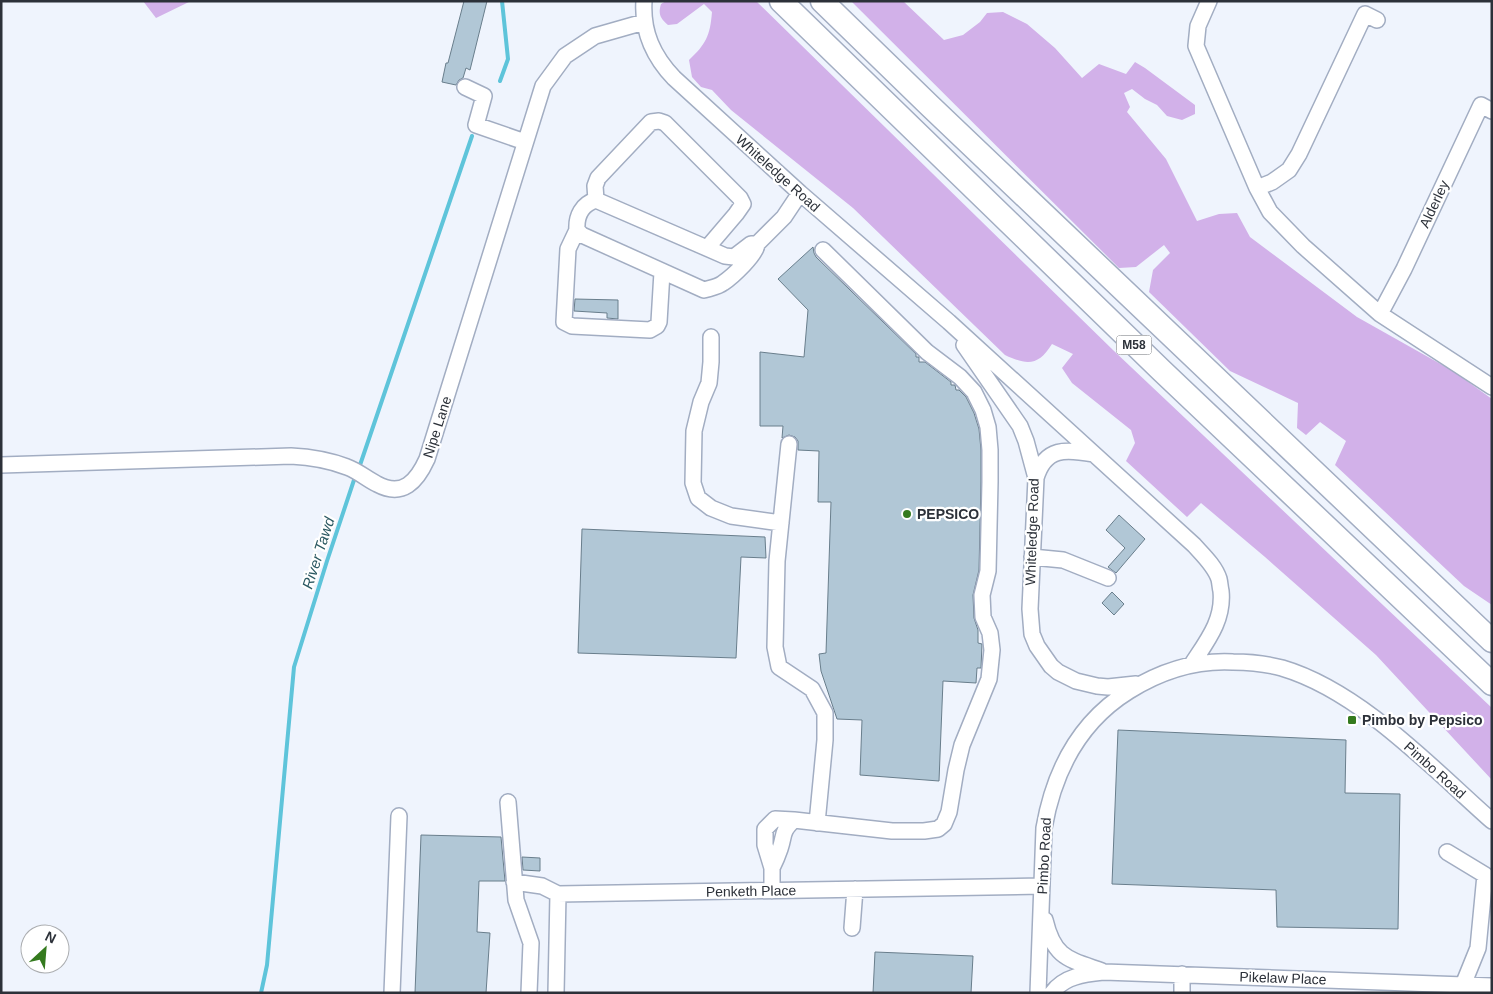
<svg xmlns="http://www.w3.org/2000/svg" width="1493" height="994" font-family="Arial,sans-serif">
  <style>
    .green { fill: #d2b1e9 }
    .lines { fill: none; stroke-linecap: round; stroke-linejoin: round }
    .stream { stroke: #5ec4da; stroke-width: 4 }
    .building { fill: #b1c7d6; stroke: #697e8c }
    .minor-casing { stroke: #a2adc2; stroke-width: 18 }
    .highway-casing { stroke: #a2adc2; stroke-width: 25 }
    .minor { stroke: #fff; stroke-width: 15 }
    .highway { stroke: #fff; stroke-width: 22 }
    .poi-dot { fill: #347a1e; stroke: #fff; stroke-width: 2 }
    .labels { text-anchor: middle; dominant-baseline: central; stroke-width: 4.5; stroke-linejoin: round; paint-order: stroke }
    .shield { fill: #fff; stroke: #6b6f74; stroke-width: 1 }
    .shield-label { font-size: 12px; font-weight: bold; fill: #2c3139 }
    .street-label { font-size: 14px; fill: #2c3139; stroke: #fff }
    .poi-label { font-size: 14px; font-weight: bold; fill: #2c3139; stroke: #fff; text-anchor: start }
    .water-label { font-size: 15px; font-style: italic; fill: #2b5861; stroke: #fff }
  </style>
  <rect width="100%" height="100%" fill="#eff4fd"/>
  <!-- green -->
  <path class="green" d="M143 1H191L156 18Z
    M666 1H756L1113 350 1492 708V780L1376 655 1265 557 1201 503 1187 517 1126 461 1135 443 1131 430 1072 383 1062 368 1073 354 1052 344C1039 365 1028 366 1005 355L853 208 731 110 712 90 701 87 692 77 689 60C706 44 710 36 712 12L704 4 677 24 668 25C660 18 658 14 661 4Z
    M851 1H903L944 40 963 35 980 22 987 13 1003 12 1027 24 1055 48 1082 78 1099 64 1126 74 1135 62 1145 68 1195 105V114L1182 120 1167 116 1157 105 1145 99 1132 89 1124 93 1130 107 1127 112 1166 159 1197 221 1219 214 1237 213 1250 237 1357 317 1453 371 1492 399V605L1464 586 1335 465 1346 441 1320 422 1306 435 1297 428 1298 403 1230 371 1149 292 1153 270 1170 253 1164 245 1136 267 1119 268Z"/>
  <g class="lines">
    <!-- stream -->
    <path class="stream" d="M500 81 508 59 502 1
      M359 468 472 136
      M261 993 267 965 294 667 327 561 356 474"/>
  </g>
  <!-- building -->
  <path class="building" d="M464 1H487L470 70 466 68 463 78 459 80 456 85 442 82 446 63H448Z
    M813 247 814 253 816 257 916 354V357H919V362H925L951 382V385H955L956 390H959L966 397 974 413 979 429 981 450V482L979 570 973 595 974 618 978 630V643L982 644 981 668H977L976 683 943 681 939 781 860 775 862 720 837 719 821 671 819 654 826 653 831 502H818L819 451 798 450V441L795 437 789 435 782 438 783 426H760V352L804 357 808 310 778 279Z
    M575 299 618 300V319L607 318V313L574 311Z
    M1119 515 1145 539 1116 573 1108 567 1125 548 1106 530Z
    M582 529 765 537 766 558 741 557 736 658 578 653Z
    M1112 592 1124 604 1114 615 1102 603Z
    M1118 730 1346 740 1345 793 1400 794 1398 929 1277 927 1276 890 1112 884Z
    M421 835 501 837 505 881H479L477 932 490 933 486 993H415Z
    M522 857 540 858V871L523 870Z
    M875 952 973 956 971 993H873Z"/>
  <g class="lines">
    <!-- minor casing -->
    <g class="minor-casing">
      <path id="minor" d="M644 1C642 32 653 56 674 78L800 193 949 322 1194 545C1203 555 1215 566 1219 579 1220 583 1220 587 1221 591 1224 620 1207 641 1192 664
        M1209 1 1198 26 1196 46 1257 188 1270 212 1303 246 1380 314 1492 387
        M465 87 484 96 476 125 525 142
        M1257 188 1272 182 1289 170 1299 154 1365 14 1377 20
        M596 200 595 186 598 178 651 122 659 121 665 123 740 198 743 204 736 214 707 248
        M577 230 568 249 564 322 572 326 650 330 657 326 659 322 662 272
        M757 244H751L734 257 725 256 596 200C582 204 576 216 577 230L582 235 704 290C710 288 718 287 723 283 732 277 757 254 757 244L784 217 800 193
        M1380 314 1404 269 1481 105 1492 111
        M711 337V362L709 383 701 402 694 431 693 483 698 498 711 508 731 516 781 523
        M964 345 1020 426 1026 441 1036 478 1030 609 1032 634 1037 646 1051 666 1058 672 1076 681 1097 686 1108 687 1136 684
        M789 444 777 561 775 647 779 667 812 689 825 713V740L817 823
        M1 465 291 456C311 457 329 460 347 467 358 471 367 479 377 484 403 498 417 481 427 459L543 86 565 56 595 36 644 22
        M1036 478C1045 447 1066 449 1093 454
        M1032 557 1063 560 1108 578
        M508 802 516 900 531 943 529 993
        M1447 852 1485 875 1478 948 1463 985
        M772 868C775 862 778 855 780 849 785 834 781 832 794 820
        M514 882 542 886 558 894
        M772 891V868L765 845V829L775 819 794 820 892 831H924L938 829 944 824 949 812 956 770 962 745 989 679 992 650 990 633 983 617 982 595 988 571 990 482V450L988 427 983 410 974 392 960 377 927 352 823 250
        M1045 920C1054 958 1068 959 1102 971
        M852 928 855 889
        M392 993 399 816
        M556 993 558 894 1042 886
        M1038 993 1044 828C1054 771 1079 722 1129 691 1161 671 1196 660 1233 662 1249 662 1267 664 1282 668 1360 691 1432 768 1492 821
        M1052 993C1064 976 1085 974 1104 972L1492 986
        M1182 993V974"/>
    </g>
    <!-- highway casing -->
    <g class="highway-casing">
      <path id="highway" d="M781 1 1161 370 1492 684
        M822 1 929 105 1492 641"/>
    </g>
    <!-- minor -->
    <use href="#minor" class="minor"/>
    <!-- highway -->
    <use href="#highway" class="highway"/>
  </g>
  <!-- markers -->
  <g class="poi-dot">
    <circle cx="907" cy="514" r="5"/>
    <rect x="1347" y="715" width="10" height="10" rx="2.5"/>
  </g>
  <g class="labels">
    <!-- shield labels -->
    <rect class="shield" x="1116.5" y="335.5" width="35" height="19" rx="4"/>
    <g class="shield-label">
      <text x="1134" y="345">M58</text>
    </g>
    <!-- street labels -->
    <g class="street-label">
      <text transform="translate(778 173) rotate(42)">Whiteledge Road</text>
      <text transform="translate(1434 204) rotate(-65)">Alderley</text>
      <text transform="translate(437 427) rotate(-72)">Nipe Lane</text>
      <text transform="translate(1032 532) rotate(-88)">Whiteledge Road</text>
      <text transform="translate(1435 770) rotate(42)">Pimbo Road</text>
      <text transform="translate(1044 856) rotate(-87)">Pimbo Road</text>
      <text transform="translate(751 891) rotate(-1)">Penketh Place</text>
      <text transform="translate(1283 978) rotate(2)">Pikelaw Place</text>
    </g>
    <!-- poi labels -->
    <g class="poi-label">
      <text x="917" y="514">PEPSICO</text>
      <text x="1362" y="720">Pimbo by Pepsico</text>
    </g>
    <!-- water labels -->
    <g class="water-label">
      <text transform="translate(318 553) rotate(-72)">River Tawd</text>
    </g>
  </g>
  <!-- border -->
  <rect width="1493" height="994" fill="none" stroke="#2c3139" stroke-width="5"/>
  <!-- north arrow -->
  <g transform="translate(45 949) rotate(26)"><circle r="24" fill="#ffffff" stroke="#abadb0"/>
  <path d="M0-4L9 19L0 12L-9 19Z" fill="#347a1e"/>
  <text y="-8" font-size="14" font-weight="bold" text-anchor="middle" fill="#2c3139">N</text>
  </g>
</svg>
